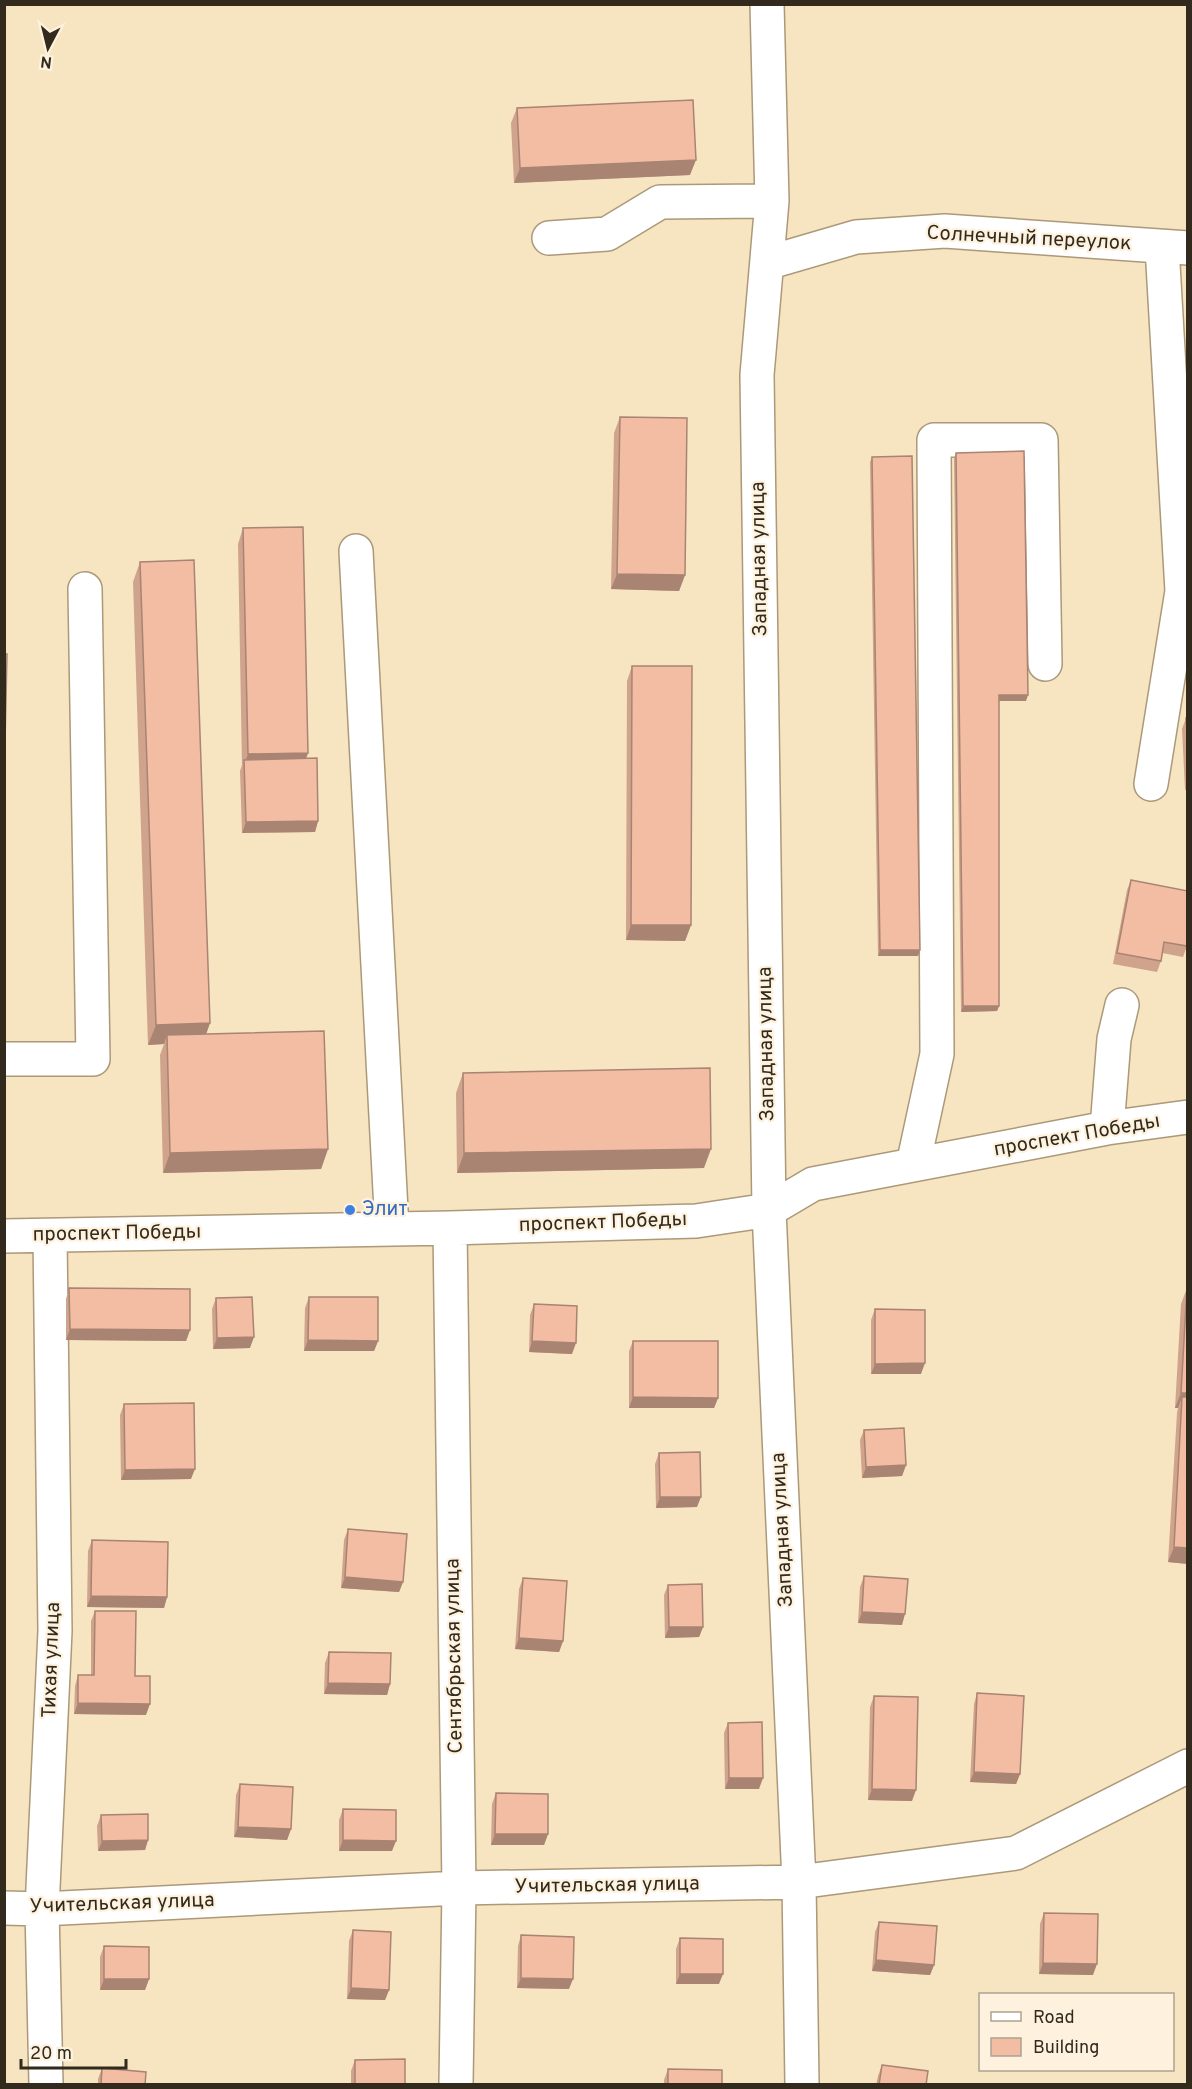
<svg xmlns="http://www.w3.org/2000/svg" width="1192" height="2089" font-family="Overpass,sans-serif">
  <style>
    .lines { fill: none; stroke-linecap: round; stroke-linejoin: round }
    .minor-casing { stroke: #ab9979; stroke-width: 36 }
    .minor { stroke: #fff; stroke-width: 33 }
    .wall { fill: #d0a38c }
    .shaded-wall { fill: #a98472 }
    .building { fill: #f2bda3; stroke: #a98472; stroke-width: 1.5 }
    .shop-dot { fill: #3f7fe0; stroke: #fef2de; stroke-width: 2 }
    .labels { text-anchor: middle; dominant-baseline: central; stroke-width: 4.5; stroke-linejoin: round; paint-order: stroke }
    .street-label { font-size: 20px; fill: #312a1d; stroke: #fef2de }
    .shop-label { font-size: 20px; fill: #366cbe; stroke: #fef2de; text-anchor: start }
  </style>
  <rect width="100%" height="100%" fill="#f7e4c1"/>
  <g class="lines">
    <!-- minor casing -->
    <g class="minor-casing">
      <path id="minor" d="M767 4 772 201 757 375 769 1210 799 1882 802 2084
        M549 238 607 234 660 202 772 201
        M767 263 856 237 945 231 1188 248
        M356 551 392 1229
        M1151 784 1182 591 1162 247
        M4 1059H93L85 589
        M1107 1128 1114 1039 1122 1005
        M913 1165 937 1054 934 440H1041L1045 664
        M450 1228 459 1888 456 2084
        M4 1236 450 1228 696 1221 769 1210 813 1184 1107 1128 1188 1117
        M4 1908 42 1909 459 1888 799 1882 1016 1853 1188 1766
        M46 2084 42 1909 55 1631 50 1236"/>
    </g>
    <!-- minor -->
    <use href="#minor" class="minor"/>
  </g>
  <!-- wall -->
  <path class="wall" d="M517 108 690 175 514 183 511 123Z
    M620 417 685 575 679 591 611 589 614 433Z
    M956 453 1026 701H999V1006L997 1011 961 1012 954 458Z
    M872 457 920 950 918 956H878L870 462Z
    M243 528 308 753 306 759 318 821 315 832 242 833 240 771 242 765 238 544Z
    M140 562 210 1023 206 1034 328 1149 321 1169 163 1173 160 1055 164 1044 148 1045 133 582Z
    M632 666 691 925 685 941 626 940 627 681Z
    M1186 718H1188V790H1185L1182 729Z
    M1131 880 1187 946 1183 957 1162 953 1161 961 1157 972 1113 964 1127 890Z
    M463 1073 704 1168 457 1173 456 1093Z
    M69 1288 190 1330 186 1341 66 1340V1299Z
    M1187 1288 1188 1564 1168 1562 1177 1413 1178 1408H1175L1181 1304Z
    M309 1297 378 1341 374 1351H304L305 1308Z
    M216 1298 250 1348 213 1349 212 1309Z
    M534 1304 572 1354 529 1352 530 1315Z
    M875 1309 921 1374H871V1320Z
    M633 1341 718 1398 714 1408H629V1351Z
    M124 1404 191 1479 121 1480 120 1415Z
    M864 1430 906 1465 902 1476 862 1478 860 1440Z
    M659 1453 697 1507 656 1508 655 1464Z
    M348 1529 403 1582 399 1592 341 1588 344 1540Z
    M92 1540 167 1597 164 1608 87 1607 88 1551Z
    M864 1576 902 1625 858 1623 860 1587Z
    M523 1578 563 1641 559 1652 515 1649 519 1589Z
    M668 1585 703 1627 699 1637 665 1638 664 1595Z
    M95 1611 135 1676 146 1715 74 1714 75 1686 78 1675H91V1621Z
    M329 1652 390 1684 387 1695 324 1694 325 1663Z
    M977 1693 1020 1774 1016 1784 970 1782 974 1704Z
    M874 1696 912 1801 868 1800 870 1707Z
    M728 1723 759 1789H725L724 1733Z
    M240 1784 291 1829 287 1840 234 1837 236 1795Z
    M496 1793 548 1834 544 1845H491L492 1804Z
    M343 1809 392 1851H339V1820Z
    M101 1815 148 1840 145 1850 98 1851 97 1826Z
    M1044 1913 1093 1975 1039 1974 1040 1924Z
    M879 1922 934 1965 930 1975 872 1971 875 1932Z
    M353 1930 389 1990 385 2000 347 1999 349 1941Z
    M521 1935 569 1989 517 1988 518 1946Z
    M680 1938 719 1984H676V1949Z
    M104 1946 149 1979 145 1990H100V1957Z
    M355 2060 405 2085H351V2071Z
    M882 2065 926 2085H876L878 2076Z
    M102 2068 145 2085H98V2079Z
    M668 2069 722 2085H664V2080Z"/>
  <!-- shaded-wall -->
  <path class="shaded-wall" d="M696 160 690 175 514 183 520 168Z
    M617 574 685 575 679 591 611 589Z
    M999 695H1028L1026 701H997Z
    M308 753 302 768 244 765 248 754Z
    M318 821 315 832 242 833 246 822Z
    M631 925H691L685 941 626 940Z
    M880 950H920L918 956H878Z
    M963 1006H999L997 1011 961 1012Z
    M210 1023 203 1043 167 1035 164 1044 148 1045 156 1025Z
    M328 1149 321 1169 163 1173 170 1153Z
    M711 1149 704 1168 457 1173 464 1153Z
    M70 1329 190 1330 186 1341 66 1340Z
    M254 1337 250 1348 213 1349 217 1338Z
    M308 1340 378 1341 374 1351H304Z
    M532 1341 576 1343 572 1354 529 1352Z
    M925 1363 921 1374H871L875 1364Z
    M1181 1393H1188V1409L1182 1397 1178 1408H1175Z
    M633 1397 718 1398 714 1408H629Z
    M906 1465 902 1476 862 1478 866 1467Z
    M195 1469 191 1479 121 1480 125 1470Z
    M660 1497H701L697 1507 656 1508Z
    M1174 1547 1188 1548V1564L1168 1562Z
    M345 1577 403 1582 399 1592 341 1588Z
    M91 1596 167 1597 164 1608 87 1607Z
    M862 1612 905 1614 902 1625 858 1623Z
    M669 1627H703L699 1637 665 1638Z
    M519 1638 563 1641 559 1652 515 1649Z
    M328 1683 390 1684 387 1695 324 1694Z
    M78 1703 150 1704 146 1715 74 1714Z
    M974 1772 1020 1774 1016 1784 970 1782Z
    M729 1778H763L759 1789H725Z
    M872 1789 916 1790 912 1801 868 1800Z
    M238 1827 291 1829 287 1840 234 1837Z
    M495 1834H548L544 1845H491Z
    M148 1840 145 1850 98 1851 102 1841Z
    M343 1840 396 1841 392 1851H339Z
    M876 1960 934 1965 930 1975 872 1971Z
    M1043 1963 1097 1964 1093 1975 1039 1974Z
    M680 1974H723L719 1984H676Z
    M521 1978 573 1979 569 1989 517 1988Z
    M104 1979H149L145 1990H100Z
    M351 1988 389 1990 385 2000 347 1999Z"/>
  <!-- building -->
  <path class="building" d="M693 100 696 160 520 168 517 108Z
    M620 417 687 418 685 575 617 574Z
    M1024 451 1028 695H999V1006H963L956 453Z
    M912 456 920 950H880L872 457Z
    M303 527 308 753 248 754 243 528Z
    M194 560 210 1023 156 1025 140 562Z
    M4 654H7L4 786Z
    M632 666H692L691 925H631Z
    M1186 718H1188V746Z
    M317 758 318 821 246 822 244 760Z
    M1131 880 1188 891 1187 946 1164 942 1161 961 1117 953Z
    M324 1031 328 1149 170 1153 167 1035Z
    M710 1068 711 1149 464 1153 463 1073Z
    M69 1288 190 1289V1330L70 1329Z
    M1187 1288H1188V1393H1181Z
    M252 1297 254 1337 217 1338 216 1298Z
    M309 1297H378V1341L308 1340Z
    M534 1304 577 1306 576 1343 532 1341Z
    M875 1309 925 1310V1363L875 1364Z
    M633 1341H718V1398L633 1397Z
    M1182 1397H1188V1548L1174 1547Z
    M194 1403 195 1469 125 1470 124 1404Z
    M904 1428 906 1465 866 1467 864 1430Z
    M700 1452 701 1497H660L659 1453Z
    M348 1529 407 1534 403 1582 345 1577Z
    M92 1540 168 1542 167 1597 91 1596Z
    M864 1576 908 1579 905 1614 862 1612Z
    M523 1578 567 1581 563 1641 519 1638Z
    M702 1584 703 1627H669L668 1585Z
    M95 1611H136L135 1676H150V1704L78 1703V1675H94Z
    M329 1652 391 1653 390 1684 328 1683Z
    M977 1693 1024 1696 1020 1774 974 1772Z
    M874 1696 918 1697 916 1790 872 1789Z
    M762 1722 763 1778H729L728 1723Z
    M240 1784 293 1787 291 1829 238 1827Z
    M496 1793 548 1794V1834H495Z
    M343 1809 396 1810V1841L343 1840Z
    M148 1814V1840L102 1841 101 1815Z
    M1044 1913 1098 1914 1097 1964 1043 1963Z
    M879 1922 937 1926 934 1965 876 1960Z
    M353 1930 391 1932 389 1990 351 1988Z
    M521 1935 574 1937 573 1979 521 1978Z
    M680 1938 723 1939V1974H680Z
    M104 1946 149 1947V1979H104Z
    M405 2059V2085H355V2060Z
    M882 2065 928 2071 926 2085H879Z
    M102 2068 146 2072 145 2085H101Z
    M668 2069 722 2070V2085H668Z"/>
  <!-- markers -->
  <circle class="shop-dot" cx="350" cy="1210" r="6"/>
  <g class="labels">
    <!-- street labels -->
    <g class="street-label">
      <text transform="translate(1029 239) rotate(3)">Солнечный переулок</text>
      <text transform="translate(760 559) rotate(-91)">Западная улица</text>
      <text transform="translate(767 1044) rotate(-91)">Западная улица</text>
      <text transform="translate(1077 1136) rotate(-10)">проспект Победы</text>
      <text transform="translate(603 1223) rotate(-2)">проспект Победы</text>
      <text transform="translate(117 1234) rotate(-1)">проспект Победы</text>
      <text transform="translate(783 1530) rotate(-93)">Западная улица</text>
      <text transform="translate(455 1656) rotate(-91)">Сентябрьская улица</text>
      <text transform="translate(52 1660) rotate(-88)">Тихая улица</text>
      <text transform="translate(607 1886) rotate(-1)">Учительская улица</text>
      <text transform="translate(122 1904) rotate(-2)">Учительская улица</text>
    </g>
    <!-- shop labels -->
    <g class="shop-label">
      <text x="362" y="1210">Элит</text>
    </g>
  </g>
  <!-- border -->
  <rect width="1192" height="2089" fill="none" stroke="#312a1d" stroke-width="12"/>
  <!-- legend -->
  <rect x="979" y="1993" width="195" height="78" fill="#fef2de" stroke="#aca291" stroke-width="1.5"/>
  <rect x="991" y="2012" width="30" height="9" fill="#ffffff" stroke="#aca291" stroke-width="1.5"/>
  <text x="1033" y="2023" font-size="18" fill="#312a1d">Road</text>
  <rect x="991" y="2038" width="30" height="18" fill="#f2bda3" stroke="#aca291" stroke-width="1.5"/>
  <text x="1033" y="2053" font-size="18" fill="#312a1d">Building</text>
  <!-- north arrow -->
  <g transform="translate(48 48) rotate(187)" stroke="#fef2de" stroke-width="4.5" paint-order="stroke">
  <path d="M0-4.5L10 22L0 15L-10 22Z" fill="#312a1d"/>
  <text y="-9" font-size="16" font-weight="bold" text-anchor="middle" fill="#312a1d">N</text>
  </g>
  <!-- scale -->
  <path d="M21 2059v9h105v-9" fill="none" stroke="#312a1d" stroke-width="3"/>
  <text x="30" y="2059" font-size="18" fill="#312a1d" stroke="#fef2de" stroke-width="4.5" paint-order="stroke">20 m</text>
</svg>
